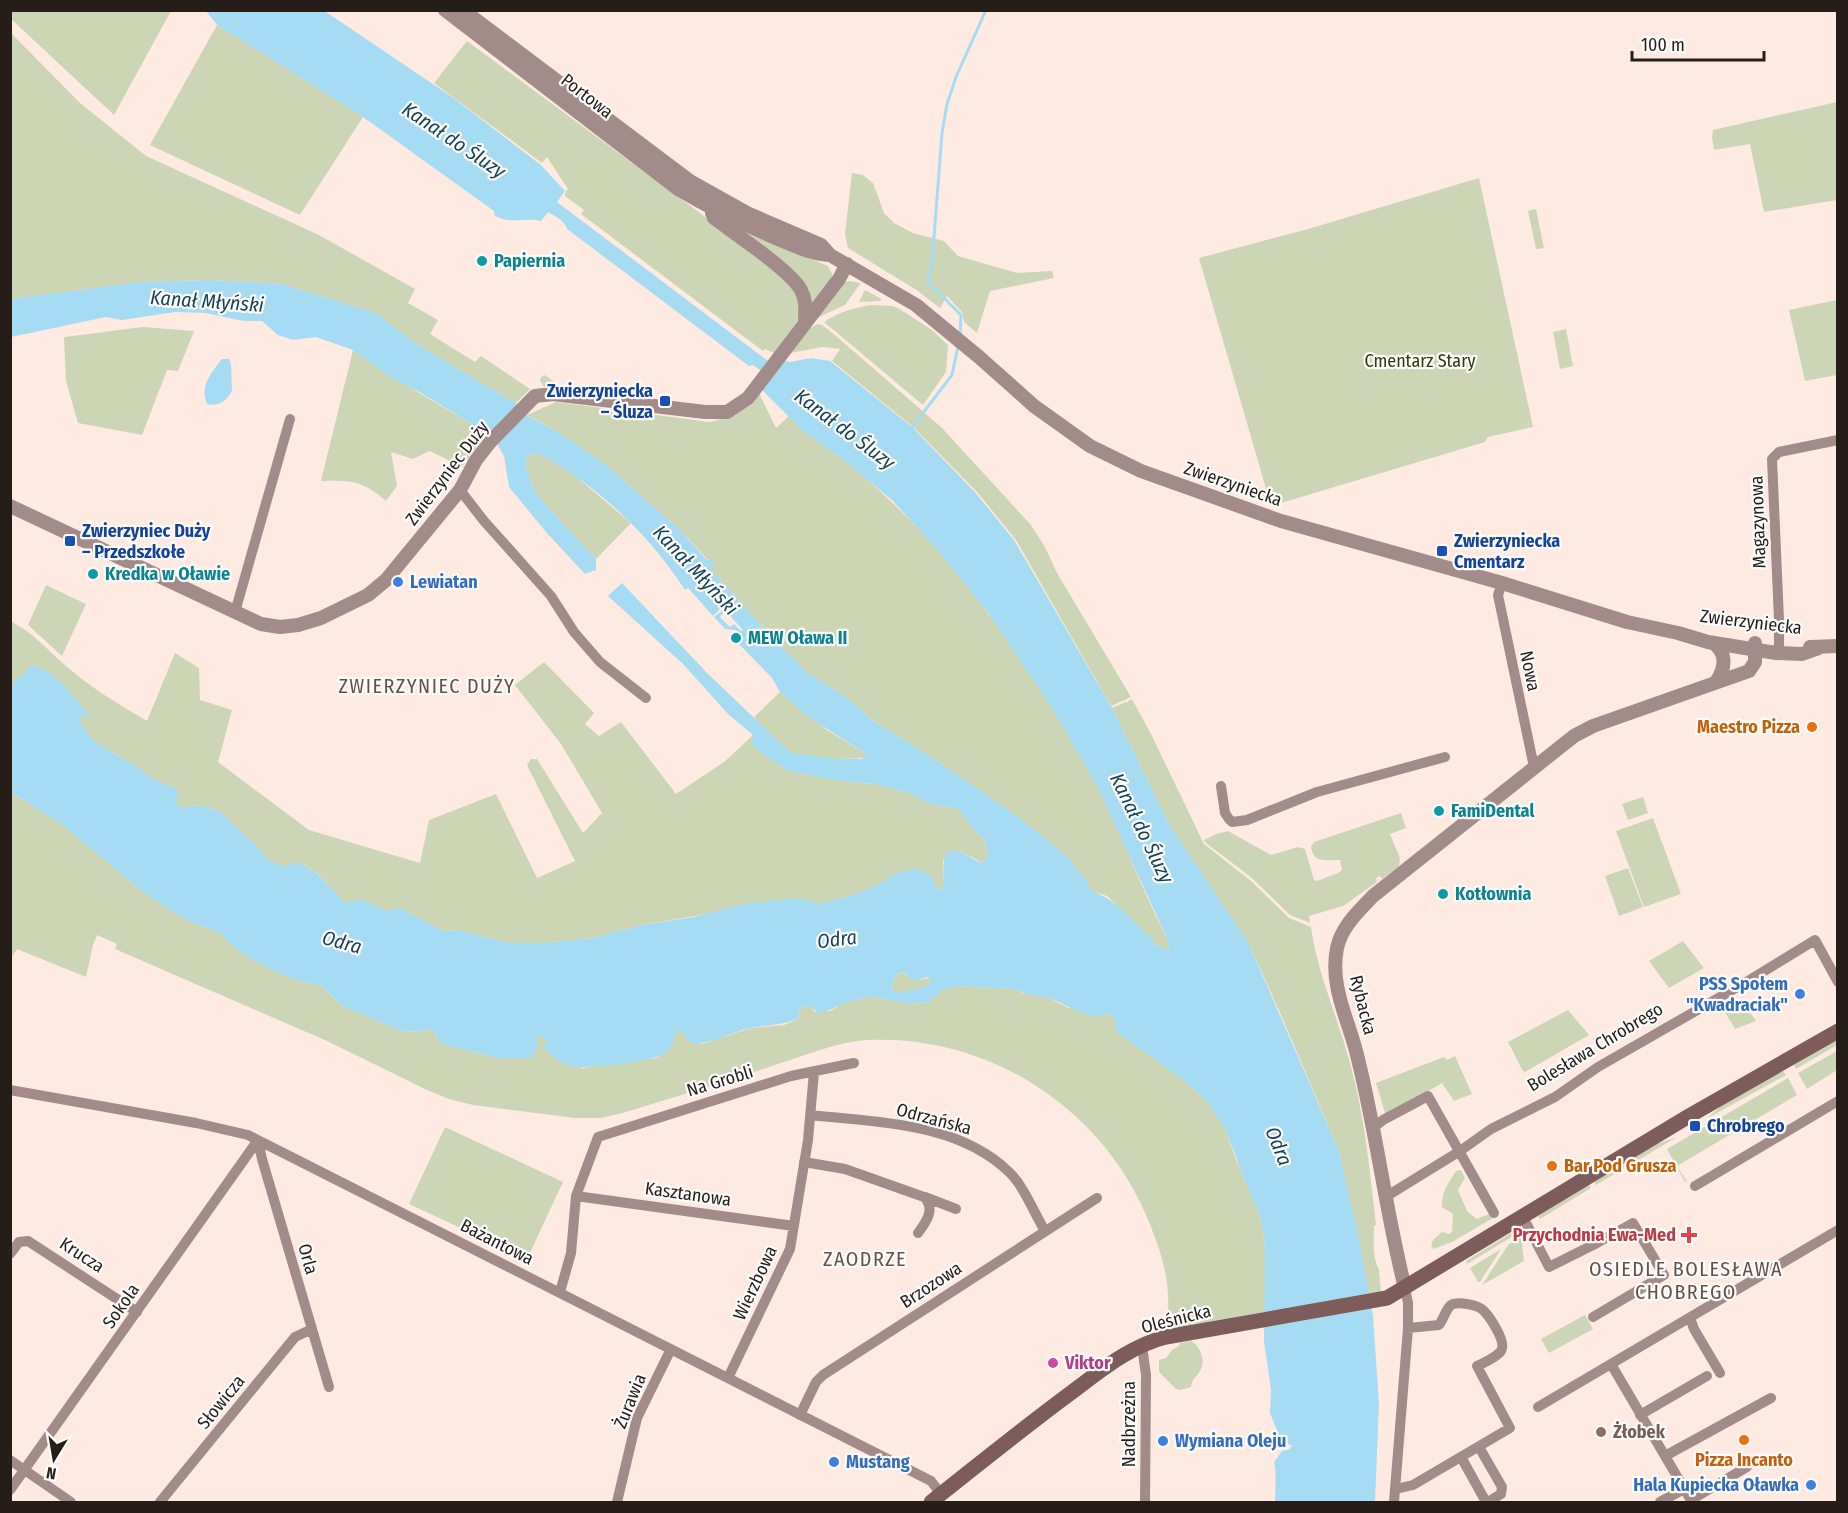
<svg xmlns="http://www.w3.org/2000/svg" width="1848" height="1513" font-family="'Fira Sans Condensed',sans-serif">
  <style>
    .green { fill: #ccd6b5 }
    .water { fill: #a5dbf3; fill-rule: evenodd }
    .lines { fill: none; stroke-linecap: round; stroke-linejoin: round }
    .stream { stroke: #a5dbf3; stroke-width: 3 }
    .minor { stroke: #a38b89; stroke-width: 10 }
    .tertiary { stroke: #a38b89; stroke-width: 14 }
    .secondary { stroke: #7d5c5a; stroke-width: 15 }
    .culture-dot { fill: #0f9aa8; stroke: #fcfcfc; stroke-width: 2 }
    .transit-dot { fill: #1a4fb4; stroke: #fcfcfc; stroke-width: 2 }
    .shop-dot { fill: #3f7fe0; stroke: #fcfcfc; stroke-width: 2 }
    .food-dot { fill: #e8710a; stroke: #fcfcfc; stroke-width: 2 }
    .health-dot { fill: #e0444e; stroke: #fcfcfc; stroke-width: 2 }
    .hotel-dot { fill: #d1479c; stroke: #fcfcfc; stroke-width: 2 }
    .education-dot { fill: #8d6e63; stroke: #fcfcfc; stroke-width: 2 }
    .labels { text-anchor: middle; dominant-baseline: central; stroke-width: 4.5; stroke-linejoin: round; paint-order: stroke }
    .street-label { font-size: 18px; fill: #261d19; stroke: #fcfcfc }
    .culture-label { font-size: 18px; font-weight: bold; fill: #0d838f; stroke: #fcfcfc; text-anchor: start }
    .park-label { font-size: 18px; fill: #303c06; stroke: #fcfcfc }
    .transit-label { font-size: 18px; font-weight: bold; fill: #164399; stroke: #fcfcfc; text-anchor: start }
    .shop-label { font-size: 18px; font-weight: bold; fill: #366cbe; stroke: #fcfcfc; text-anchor: start }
    .food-label { font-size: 18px; font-weight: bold; fill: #c56008; stroke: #fcfcfc; text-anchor: end }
    .health-label { font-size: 18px; font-weight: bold; fill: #be3a42; stroke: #fcfcfc; text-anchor: end }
    .hotel-label { font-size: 18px; font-weight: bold; fill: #b23c85; stroke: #fcfcfc; text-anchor: start }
    .education-label { font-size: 18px; font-weight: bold; fill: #785e54; stroke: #fcfcfc; text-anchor: start }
    .water-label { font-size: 20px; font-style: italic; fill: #164455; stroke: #fcfcfc }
    .neighbourhood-label { font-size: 20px; letter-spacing: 1.5px; fill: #665148; stroke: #fcfcfc }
  </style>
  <rect width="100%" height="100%" fill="#ffeae1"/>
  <!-- green -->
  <path class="green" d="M11 10H171V11L114 115 11 19Z
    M217 25 363 117 300 215 150 145Z
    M10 32 80 103 146 156 319 235 415 289 408 303 438 320 430 334 475 362 481 356 530 389 516 403 418 345 376 313 282 284 209 280 140 282 11 299Z
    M467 41 788 278 801 302 800 319 774 353 765 349 763 351 581 214 584 210 565 196V193L568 189 547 157 542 163 434 83Z
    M1837 102V200L1764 212 1750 144 1714 150 1712 137 1713 130Z
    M852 173 863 175 873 183 884 213 894 223 913 233 944 241 958 256 1017 273 1052 271 1054 278 990 291 977 333 964 322 962 312 947 296 940 308 918 291 848 248 845 234Z
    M1479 178 1533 427 1488 437 1485 442 1271 506 1199 258 1308 229Z
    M1536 209 1544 248 1536 249 1528 211Z
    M724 222 828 266 832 273V278L811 305Z
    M849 281 861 283 845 305 817 318 841 283Z
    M865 290 880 298 881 301 859 302Z
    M1837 300V375L1805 381 1789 310Z
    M871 305 892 306 898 308 932 330 948 345 946 372 923 405 824 322C839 312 853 308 871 305Z
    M817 324 822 325 835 335 942 428 1031 525 1045 547 1057 573 1131 697 1111 706 1016 540 977 492 912 426 832 361 840 349 823 347 790 353 809 329Z
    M143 327 194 331 178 371 167 370 142 435 78 423 66 381 64 337Z
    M1566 329 1573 366 1560 369 1553 332Z
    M353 350C396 381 442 406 487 433L462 467 430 451 413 459 391 452 397 486 386 501C362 480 351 480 321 481Z
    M545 375 557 384 560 389 544 387 540 381 541 377Z
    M759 393 776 428 789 416C803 433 821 442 838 456 874 484 903 511 934 546 994 615 1055 704 1097 785 1122 835 1141 888 1167 938L1169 947 1166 950 1154 944 1152 939 1107 896 1091 891 1086 880 1067 856 1017 816 939 762 872 720 845 696 808 673 769 635 710 568 714 563 707 559 678 528 607 466 563 435 527 415 556 402 710 422C734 417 743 412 759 393Z
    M537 453 566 468 631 523 596 559 550 510 534 490 525 464 528 455Z
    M46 585 86 604 62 656 28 625Z
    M10 621C32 631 47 650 65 665 90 687 118 704 147 721L175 653 199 668 200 700 232 710 218 762 309 830 420 863 429 820 496 794 537 878 575 861 527 765 531 759H537L583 833 602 813 561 744 515 685 544 662 594 713 585 724 599 736 621 722 676 794 724 762 753 735 757 750 788 771 835 780 873 784 909 793 930 804 959 809 974 830 984 839 988 856 982 863 962 852 943 860 944 886 942 890 937 888 929 874 896 873 883 882 856 894 820 904 799 898 642 925 592 938 543 943H509L457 930 443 931 400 908 387 911 361 899 345 903C333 890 311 860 291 863L288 866H282L267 859 258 847 218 810 197 805 183 808 177 806V789L151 778 141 769 93 741 78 719 81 715H89C74 696 56 671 31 665L25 673 11 683Z
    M780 692 827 730 866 754V756C859 762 801 757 791 753 783 749 761 725 754 717Z
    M1132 699 1151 734 1204 844 1251 881 1289 918 1311 927C1318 976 1339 1020 1351 1067 1365 1119 1370 1172 1376 1225L1374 1226C1374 1239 1372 1258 1379 1269L1381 1292 1369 1294 1339 1151 1281 1015 1248 942 1169 824 1112 708 1126 702 1128 703V701Z
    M11 792 64 826 140 890 190 922 218 932 244 955 292 979 322 986 342 1006 401 1031 418 1032 427 1029 434 1032C441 1048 485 1054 503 1059L535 1040 538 1035 544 1037 582 1068 656 1058 667 1052 676 1030 681 1031 688 1038 702 1044 751 1028 784 1025 798 1019 800 1009 804 1006 810 1007 815 1012 830 1011 841 1005 869 996 909 1004 929 1002 941 991 952 986 1016 989 1022 993 1049 998 1069 1008 1111 1015 1116 1021V1031L1182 1079 1206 1100 1225 1129 1240 1170 1261 1218 1265 1248V1312L1179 1327 1172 1315 1168 1329C1168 1314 1169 1298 1167 1284 1165 1264 1158 1245 1151 1227 1107 1111 991 1034 867 1040 836 1042 804 1056 775 1065 725 1082 674 1097 623 1113L601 1118H575L473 1105 449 1099 427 1090 327 1041 115 949 117 944 97 935 93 945 86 977 17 949 11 958Z
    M1643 797 1648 813 1628 820 1622 804Z
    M1401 813 1406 828 1390 834 1400 858 1399 866 1382 879 1380 876 1376 878 1377 882 1343 906 1309 916 1310 923 1290 915 1252 878 1206 843 1204 840 1216 834 1228 831 1271 855 1298 847 1305 849 1314 880 1317 881 1338 873 1342 870 1340 860C1325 860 1313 864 1311 846L1314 842Z
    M1653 818 1681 894 1644 907 1616 831Z
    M1628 868 1643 907 1619 916 1605 876Z
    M1683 941 1704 968 1669 988 1649 961Z
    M899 972C905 973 907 977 913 978 920 981 926 977 934 979L935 982C923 988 905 994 892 992L893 981Z
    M1743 1002 1756 1021 1735 1029 1725 1012Z
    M1568 1010 1589 1035 1525 1072 1523 1071 1508 1042Z
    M1837 1039V1045L1796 1069 1794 1065Z
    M1837 1051V1070L1807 1089 1798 1073Z
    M1455 1056 1472 1094 1454 1101 1442 1083 1386 1116 1376 1083 1444 1057 1447 1060Z
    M1783 1071 1786 1075 1706 1119 1724 1104Z
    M1788 1078 1797 1095 1677 1166 1687 1182H1685L1667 1149Z
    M445 1127 563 1182 527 1259 409 1204Z
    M1677 1137 1596 1185 1594 1182 1657 1144Z
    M1461 1170 1465 1178 1458 1190 1467 1211 1477 1219 1493 1212 1496 1216 1454 1241 1434 1249 1431 1246 1433 1240 1442 1232 1449 1234 1452 1232 1453 1214 1442 1207C1441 1193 1448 1183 1456 1171Z
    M1589 1185 1591 1188 1540 1219 1538 1216Z
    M1521 1227 1524 1228 1520 1232 1467 1264 1466 1261Z
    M1521 1237 1524 1261 1482 1285 1508 1245Z
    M1501 1249 1480 1282H1478L1470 1268Z
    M1585 1315 1593 1329 1549 1353 1541 1339Z
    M1191 1341C1201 1347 1206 1361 1200 1371 1195 1379 1193 1377 1191 1387L1180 1390 1176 1389 1159 1372V1360L1166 1358 1172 1350 1179 1346 1180 1343Z"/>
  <!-- water -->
  <path class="water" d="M206 11H324L329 14 455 99 541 165 565 191 557 202 764 358 778 367 784 360 790 362 811 358 830 361 912 427 974 491 1014 540 1112 708 1169 824 1248 942 1339 1151 1361 1249 1373 1316 1379 1404 1375 1502H1275C1275 1492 1277 1471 1274 1462L1282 1451 1290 1449 1292 1445 1282 1443 1270 1413 1271 1390 1264 1341 1265 1248 1261 1218 1240 1170 1237 1159 1225 1129 1206 1100 1182 1079 1115 1031 1116 1021C1104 1007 1104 1019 1092 1016 1076 1013 1063 1002 1048 998 1037 995 1026 996 1016 989L952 986 941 991 929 1002 909 1004 869 996 841 1005 820 1014 810 1007 804 1006 800 1009 798 1019C782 1025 768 1025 751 1028 731 1032 713 1044 692 1044L681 1031H677C674 1037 672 1047 667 1052 656 1062 583 1070 569 1066 560 1063 552 1056 545 1050L546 1039 538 1035 535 1040 538 1044 535 1053 530 1058 503 1059 453 1047 442 1043 434 1032 427 1029 418 1032 401 1031 342 1006 322 986 292 979 266 967 244 955 218 932 190 922 171 911 140 890 64 826 11 792V683L25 673 31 665C57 671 74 696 89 715L87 717 81 716 78 719 93 741 141 769 151 778 177 789V806L183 808 197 805 218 810 258 847 267 859 282 866H288L291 863C310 860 333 890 345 903L361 899 387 911 400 908 443 931 457 930 509 943H543L592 938 642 925 693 917 744 904 799 898 820 904 856 894 883 882 896 873 915 868 929 874 937 888 942 890C948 879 934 843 961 852 969 855 974 861 982 863L988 856 984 839 974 830 959 809 930 804 909 793 873 784 835 780 788 771 757 750 752 743 753 735 728 714 683 664 608 596 622 583 708 674 791 753 841 759H862L866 754 807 716 780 692 772 678 739 644 744 639 736 630 725 629 714 617 722 611 724 613 720 617 730 627 734 624 741 631 743 630 697 580 695 579 720 609 713 616 688 588 685 590C649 534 596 484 537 453L528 455 525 464 534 490 550 510 596 559V570L585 574 546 532 509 487 504 456 493 437 421 393 390 377 353 350 316 337 293 340 278 335 262 321H244L205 313 175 312 122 320 106 317 11 337 10 299 140 282 209 280 282 284 376 313 418 345 516 403 517 410 563 435 607 466 678 528 706 559 715 562 710 568 769 635 808 673 845 696 872 720 939 762 1017 816 1067 856 1086 880 1091 891C1119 900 1131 921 1153 939L1154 944 1166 950 1169 947 1167 938 1097 786 1050 705 989 614 935 547 892 500 837 455 803 431 762 390 770 377 753 365 749 366 567 229C566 222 555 216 548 212L541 221C524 217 514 225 495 216L494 211 363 117 217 25ZM899 972 904 973 915 981 927 977 934 981C923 988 905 994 892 991L893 981Z
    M222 359H229L231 365 232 391C227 401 218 407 207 404 199 386 212 372 222 359Z"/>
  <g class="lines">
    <!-- stream -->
    <path class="stream" d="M960 337 961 315 930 284 928 278 932 263 942 133 947 104 956 77 986 10
      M910 430 952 375 958 346"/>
    <!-- minor -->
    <path class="minor" d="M460 490 484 521 551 596 574 632 600 662 646 698
      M1502 583 1498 595 1534 767
      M235 612 290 419
      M1776 653 1779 645V620L1772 459 1779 452 1838 440
      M1221 786 1225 813 1229 819 1232 822 1247 820 1317 792 1445 757
      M10 1090 196 1123 248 1135 931 1481 941 1494
      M811 1115C879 1123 957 1122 1009 1172 1024 1186 1034 1213 1045 1231
      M1373 1128 1383 1120 1428 1096 1494 1213
      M258 1140 262 1159 329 1387
      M804 1162 845 1169 924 1197C936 1209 926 1222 918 1233
      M1695 1186 1838 1101
      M576 1196 794 1226
      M1387 1196 1460 1151 1491 1129 1555 1097 1598 1067 1748 981 1815 940 1838 982
      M925 1197 956 1209
      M1523 1217 1549 1267 1597 1243 1633 1223 1664 1275 1593 1317
      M10 1254 19 1242 28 1241 137 1312
      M560 1292 571 1253 576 1196 598 1137 791 1076 854 1063
      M1690 1318 1694 1329 1720 1373
      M1142 1346 1146 1375 1145 1502
      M1611 1364 1692 1502
      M728 1378 790 1249 808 1140 814 1072
      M1538 1407 1838 1230
      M800 1415 816 1382 823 1375 1097 1198
      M1640 1415 1707 1376
      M1479 1447 1502 1487 1501 1494 1488 1502
      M1665 1456 1771 1398
      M1461 1457 1486 1502
      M10 1460 71 1502
      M1396 1489 1413 1485 1510 1428 1477 1366C1483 1363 1496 1358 1501 1351 1507 1342 1490 1317 1483 1310 1478 1305 1458 1301 1451 1305 1446 1309 1443 1320 1439 1325L1408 1328
      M10 1490 258 1140
      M1691 1500 1747 1467
      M160 1502 295 1337 312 1329
      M617 1502 637 1418 671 1349
      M1394 1502 1408 1328V1303L1405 1288
      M1660 1502 1684 1489"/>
    <!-- tertiary -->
    <path class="tertiary" d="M445 10 678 189C710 208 743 224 778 239 795 246 811 254 830 255
      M463 10 690 181 749 214 821 245 830 255 916 305 979 357 1034 406 1090 446 1141 471 1281 521 1502 583 1627 622 1678 633 1708 642 1776 653 1802 654 1819 648
      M712 213 714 218C734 233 791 271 801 290 807 301 805 312 805 323
      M10 506 261 624 280 627 298 625 321 618 368 595 386 580 460 490 476 460 491 441 535 396 553 394 705 412H727L748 398 839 279 847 264
      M1713 643C1728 653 1725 669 1716 682
      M1810 647 1838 646
      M1405 1288C1386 1213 1377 1135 1358 1059 1350 1022 1329 988 1337 948 1342 926 1358 912 1373 896L1574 736 1593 726 1749 671 1755 662V643"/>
    <!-- secondary -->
    <path class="secondary" d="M931 1502C976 1466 1021 1430 1068 1395 1098 1373 1129 1346 1166 1337L1387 1298 1689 1116 1838 1031"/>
  </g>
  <!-- markers -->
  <g class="culture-dot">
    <circle cx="482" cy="261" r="6"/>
    <circle cx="93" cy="574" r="6"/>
    <circle cx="736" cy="638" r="6"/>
    <circle cx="1439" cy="811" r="6"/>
    <circle cx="1443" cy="894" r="6"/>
  </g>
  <g class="transit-dot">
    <rect x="659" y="395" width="12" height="12" rx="3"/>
    <rect x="64" y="535" width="12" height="12" rx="3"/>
    <rect x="1436" y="545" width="12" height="12" rx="3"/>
    <rect x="1689" y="1120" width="12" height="12" rx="3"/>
  </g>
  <g class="shop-dot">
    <circle cx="398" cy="582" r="6"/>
    <circle cx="1800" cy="994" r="6"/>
    <circle cx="1163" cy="1441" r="6"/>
    <circle cx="834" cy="1462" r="6"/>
    <circle cx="1811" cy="1485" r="6"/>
  </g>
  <g class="food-dot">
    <circle cx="1812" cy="727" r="6"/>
    <circle cx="1552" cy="1166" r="6"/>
    <circle cx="1744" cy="1440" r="6"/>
  </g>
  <path class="health-dot" d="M1686 1226h6v6h6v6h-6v6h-6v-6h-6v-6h6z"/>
  <circle class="hotel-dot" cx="1053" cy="1363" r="6"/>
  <circle class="education-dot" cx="1601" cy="1432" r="6"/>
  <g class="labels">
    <!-- street labels -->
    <g class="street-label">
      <text transform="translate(587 96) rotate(38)">Portowa</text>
      <text transform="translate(447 473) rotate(-53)">Zwierzyniec Duży</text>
      <text transform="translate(1233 484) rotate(19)">Zwierzyniecka</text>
      <text transform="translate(1758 522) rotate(-92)">Magazynowa</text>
      <text transform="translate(1751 622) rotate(7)">Zwierzyniecka</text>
      <text transform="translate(1530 671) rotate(78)">Nowa</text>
      <text transform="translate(1363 1005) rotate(76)">Rybacka</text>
      <text transform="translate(1595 1047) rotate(-31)">Bolesława Chrobrego</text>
      <text transform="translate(720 1081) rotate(-17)">Na Grobli</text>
      <text transform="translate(934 1119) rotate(15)">Odrzańska</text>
      <text transform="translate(688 1194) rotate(8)">Kasztanowa</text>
      <text transform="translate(497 1242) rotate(27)">Bażantowa</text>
      <text transform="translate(82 1255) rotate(33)">Krucza</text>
      <text transform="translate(308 1259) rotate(74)">Orla</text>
      <text transform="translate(755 1283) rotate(-65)">Wierzbowa</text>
      <text transform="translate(931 1285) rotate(-33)">Brzozowa</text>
      <text transform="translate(121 1306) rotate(-55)">Sokola</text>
      <text transform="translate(1176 1319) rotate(-14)">Oleśnicka</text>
      <text transform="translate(630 1401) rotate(-68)">Żurawia</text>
      <text transform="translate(221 1402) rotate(-51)">Słowicza</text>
      <text transform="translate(1129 1424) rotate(-90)">Nadbrzeżna</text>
    </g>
    <!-- culture labels -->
    <g class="culture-label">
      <text x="494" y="261">Papiernia</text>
      <text x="105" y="574">Kredka w Oławie</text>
      <text x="748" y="638">MEW Oława II</text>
      <text x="1451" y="811">FamiDental</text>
      <text x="1455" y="894">Kotłownia</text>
    </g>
    <!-- park labels -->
    <g class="park-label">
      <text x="1420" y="361">Cmentarz Stary</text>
    </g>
    <!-- transit labels -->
    <g class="transit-label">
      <text x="653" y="391" text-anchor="end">Zwierzyniecka<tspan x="653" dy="21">– Śluza</tspan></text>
      <text x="82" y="531">Zwierzyniec Duży<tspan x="82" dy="21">– Przedszkołe</tspan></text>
      <text x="1454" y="541">Zwierzyniecka<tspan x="1454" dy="21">Cmentarz</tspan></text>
      <text x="1707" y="1126">Chrobrego</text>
    </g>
    <!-- shop labels -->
    <g class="shop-label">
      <text x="410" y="582">Lewiatan</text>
      <text x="1788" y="984" text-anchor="end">PSS Społem<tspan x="1788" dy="21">"Kwadraciak"</tspan></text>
      <text x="1175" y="1441">Wymiana Oleju</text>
      <text x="846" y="1462">Mustang</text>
      <text x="1799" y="1485" text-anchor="end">Hala Kupiecka Oławka</text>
    </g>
    <!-- food labels -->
    <g class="food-label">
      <text x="1800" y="727">Maestro Pizza</text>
      <text x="1564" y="1166" text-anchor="start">Bar Pod Grusza</text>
      <text x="1744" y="1460" text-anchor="middle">Pizza Incanto</text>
    </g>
    <!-- health labels -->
    <g class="health-label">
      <text x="1676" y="1235">Przychodnia Ewa-Med</text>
    </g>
    <!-- hotel labels -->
    <g class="hotel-label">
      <text x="1065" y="1363">Viktor</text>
    </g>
    <!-- education labels -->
    <g class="education-label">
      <text x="1613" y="1432">Żłobek</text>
    </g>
    <!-- water labels -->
    <g class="water-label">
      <text transform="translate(454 140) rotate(34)">Kanał do Śluzy</text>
      <text transform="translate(207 301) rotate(4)">Kanał Młyński</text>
      <text transform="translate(845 429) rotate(37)">Kanał do Śluzy</text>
      <text transform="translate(696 570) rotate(47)">Kanał Młyński</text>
      <text transform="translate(1142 828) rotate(64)">Kanał do Śluzy</text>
      <text transform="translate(837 939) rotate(-7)">Odra</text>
      <text transform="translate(342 942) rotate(15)">Odra</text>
      <text transform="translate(1279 1146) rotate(68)">Odra</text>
    </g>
    <!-- neighbourhood labels -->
    <g class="neighbourhood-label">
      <text x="427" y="686">ZWIERZYNIEC DUŻY</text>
      <text x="865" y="1259">ZAODRZE</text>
      <text x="1686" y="1269">OSIEDLE BOLESŁAWA<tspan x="1686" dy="23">CHOBREGO</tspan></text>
    </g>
  </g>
  <!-- border -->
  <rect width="1848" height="1513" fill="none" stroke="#261d19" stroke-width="24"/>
  <!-- north arrow -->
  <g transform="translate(54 1459) rotate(191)" stroke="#fcfcfc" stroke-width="4.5" paint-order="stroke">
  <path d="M0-4.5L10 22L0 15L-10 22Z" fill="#261d19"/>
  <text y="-9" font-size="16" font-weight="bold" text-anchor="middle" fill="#261d19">N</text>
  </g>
  <!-- scale -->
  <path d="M1632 51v9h132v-9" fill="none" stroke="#261d19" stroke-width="3"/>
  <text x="1641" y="51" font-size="18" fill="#261d19" stroke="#fcfcfc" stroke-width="4.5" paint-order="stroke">100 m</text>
</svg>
